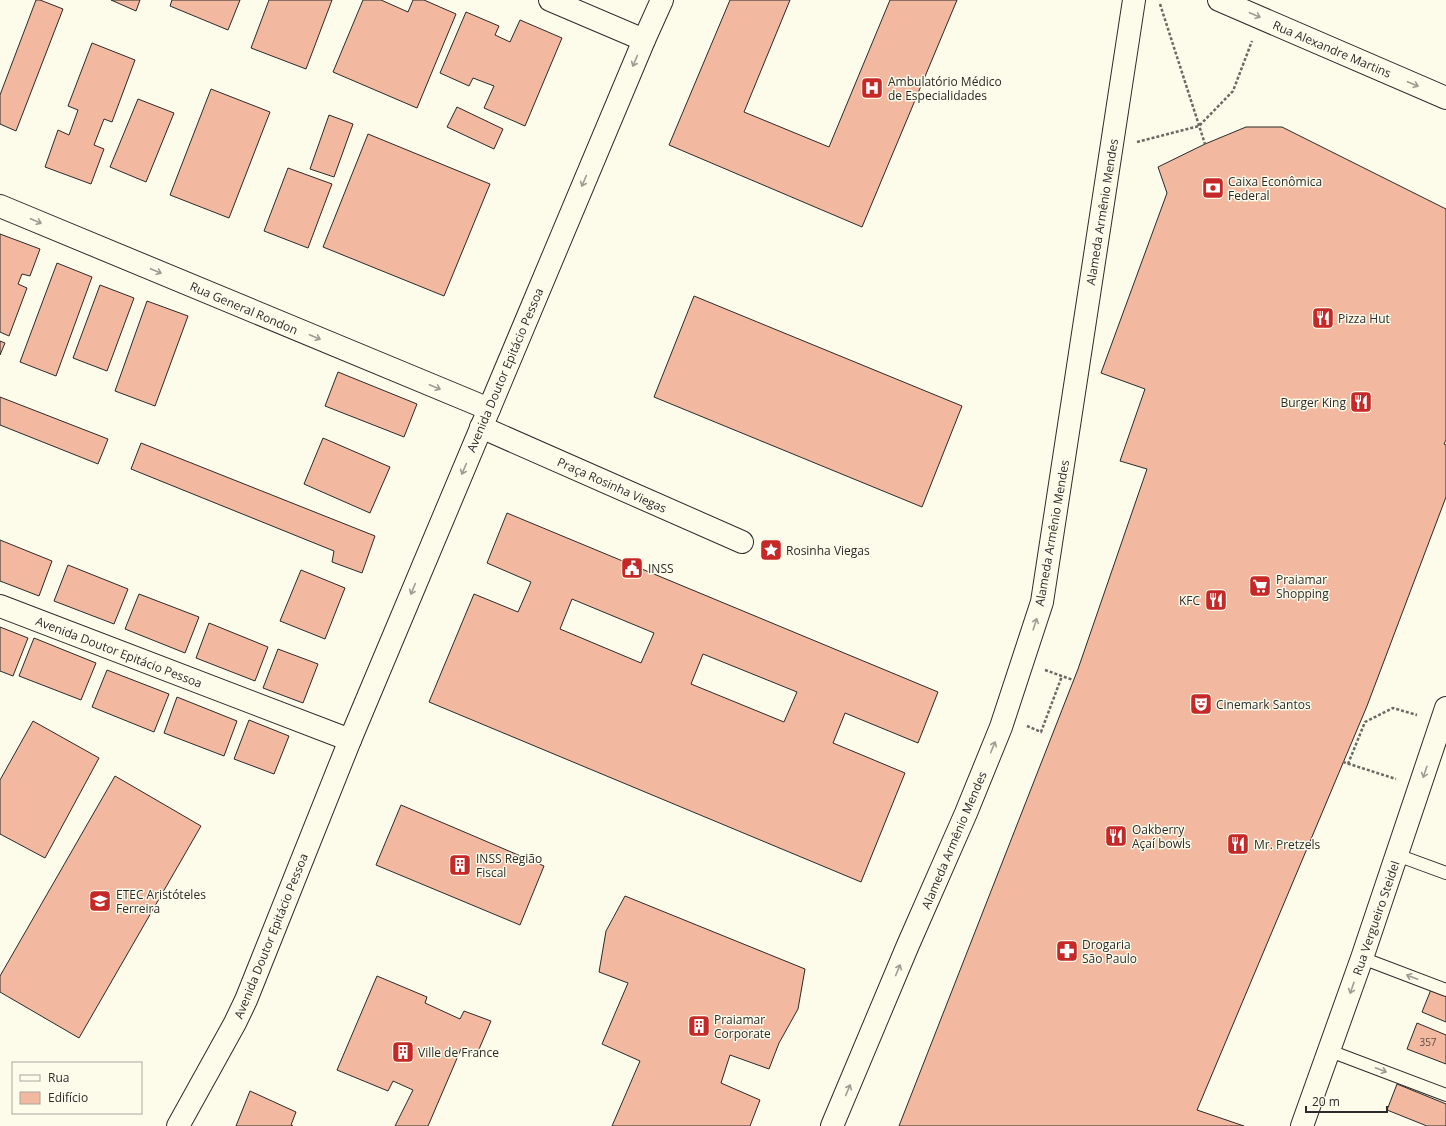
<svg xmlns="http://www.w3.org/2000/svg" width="1446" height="1126" font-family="'Open Sans',sans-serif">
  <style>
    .building { fill: #f2b8a0; stroke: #2b2b2b; fill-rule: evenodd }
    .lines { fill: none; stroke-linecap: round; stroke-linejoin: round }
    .lane-casing { stroke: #2b2b2b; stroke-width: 14 }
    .street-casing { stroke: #2b2b2b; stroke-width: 24 }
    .secondary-casing { stroke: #2b2b2b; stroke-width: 24 }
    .path { stroke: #6a6964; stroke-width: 2.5; stroke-dasharray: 3 2; stroke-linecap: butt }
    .lane { stroke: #fdfbea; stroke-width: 12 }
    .street { stroke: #fdfbea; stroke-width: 22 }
    .secondary { stroke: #fdfbea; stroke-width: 22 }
    .oneway { stroke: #9e9d94 }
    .labels { text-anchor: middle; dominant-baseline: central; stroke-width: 3; stroke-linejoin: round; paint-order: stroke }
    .number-label { font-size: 10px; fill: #5d4e48 }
    .street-label { font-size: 12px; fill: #2b2b2b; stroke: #fdfbea }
    .poi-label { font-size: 12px; fill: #2b2b2b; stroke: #fdfbea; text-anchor: start }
  </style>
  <rect width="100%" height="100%" fill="#fdfbea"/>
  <!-- building -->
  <path class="building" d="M36 0H40L63 9 16 131 0 124V95Z
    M111 0H140L136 11Z
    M172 0H240L228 30 170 6Z
    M269 0H332L306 69 251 48Z
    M363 0H381L408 12 413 0H424L456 14 417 108 333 72Z
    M730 0H790L744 112 829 147 890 0H957L862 227 669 145Z
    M466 12 499 26 495 35 510 42 520 20 562 38 525 126 484 108 494 86 473 78 469 86 440 73Z
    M92 43 135 60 112 122 104 119 94 145 104 149 91 184 45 167 58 130 69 135 78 110 68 106Z
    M211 89 270 112 229 218 170 195Z
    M138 99 174 113 146 182 110 167Z
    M457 107 503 129 494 149 447 127Z
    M329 115 353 124 334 177 310 169Z
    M1246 127H1282L1446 209V440L1444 444 1446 445V497L1367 706 1197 1110 1244 1126H899L1078 669 1147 469 1120 461 1145 389 1101 373 1167 193 1158 167 1205 144Z
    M368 134 490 184 444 296 323 247Z
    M288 168 332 184 308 248 264 231Z
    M0 234 40 249 30 276 22 274 18 284 27 288 9 336 0 332Z
    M57 263 92 277 56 376 20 362Z
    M100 285 134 298 107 371 73 358Z
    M694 296 962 406 922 507 654 397Z
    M147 301 188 316 155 406 115 391Z
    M0 341 5 343 0 355Z
    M338 372 417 404 404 437 325 406Z
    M0 397 108 439 98 464 0 425Z
    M323 438 390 467 370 513 304 484Z
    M141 443 375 536 362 573 332 562 334 551 131 469Z
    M507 513 938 692 918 743 845 713 833 743 905 773 861 882 429 702 474 594 518 612 531 582 487 563ZM572 599 654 633 641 663 560 629ZM703 654 797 692 784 722 691 684Z
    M0 540 52 561 39 596 0 581Z
    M68 565 128 589 114 624 54 601Z
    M301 570 345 588 325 639 280 621Z
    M139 594 199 617 185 653 125 629Z
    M209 623 268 647 255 681 196 658Z
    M0 627 28 638 13 676 0 671Z
    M34 638 96 663 81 700 19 676Z
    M278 649 318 664 303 703 263 688Z
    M107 670 169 694 154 732 92 707Z
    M177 697 237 721 224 756 164 733Z
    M249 720 289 736 274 774 234 759Z
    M33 721 99 758 45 858 0 834V780Z
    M115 776 201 826 79 1038 0 992V976Z
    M401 805 544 866 520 925 376 865Z
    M625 896 805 969 798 1009 779 1043 769 1069 730 1055 721 1083 760 1100 750 1126H612L640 1061 602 1044 628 983 599 972 606 931Z
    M377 976 427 997 425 1003 460 1019 464 1011 491 1021 477 1054 461 1049 428 1126H395L413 1090 393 1081 388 1091 337 1070Z
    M1432 987 1446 993V1022L1422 1012Z
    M1417 1023 1446 1035V1064L1407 1049Z
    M1397 1084 1446 1104V1126H1427L1387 1110Z
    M250 1091 296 1112 291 1125 293 1126H236Z"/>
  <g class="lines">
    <!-- lane casing -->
    <g class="lane-casing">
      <path id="lane" d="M1397 855 1446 873
        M1362 958 1446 990
        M1330 1051 1446 1095"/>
    </g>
    <!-- street casing -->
    <g class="street-casing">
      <path id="street" d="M550 0 644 40
        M0 206 489 409
        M481 427 742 542
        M0 606 350 740
        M1302 1126 1362 958 1446 708"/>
    </g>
    <!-- secondary casing -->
    <g class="secondary-casing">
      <path id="secondary" d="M1219 0 1446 98
        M178 1126 235 1023 246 1000 350 740 644 40 662 0
        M832 1126 908 945 966 813 1001 727 1042 602 1134 0"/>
    </g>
    <!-- path -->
    <path class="path" d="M1160 4 1205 144
      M1137 142 1199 126 1233 91 1252 41
      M1045 670 1073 680
      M1027 726 1041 732 1062 676
      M1343 762 1396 779
      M1348 764 1365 722 1393 708 1417 715"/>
    <!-- lane -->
    <use href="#lane" class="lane"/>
    <!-- street -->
    <use href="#street" class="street"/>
    <!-- secondary -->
    <use href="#secondary" class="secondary"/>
  </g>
  <!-- one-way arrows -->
  <defs><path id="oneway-shaft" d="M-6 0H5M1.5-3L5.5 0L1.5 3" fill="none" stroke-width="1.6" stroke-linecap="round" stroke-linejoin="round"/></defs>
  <g class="oneway">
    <use href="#oneway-shaft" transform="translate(1255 15) rotate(23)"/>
    <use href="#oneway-shaft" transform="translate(635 61) rotate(113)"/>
    <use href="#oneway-shaft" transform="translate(1413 84) rotate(23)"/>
    <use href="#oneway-shaft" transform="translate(584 181) rotate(113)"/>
    <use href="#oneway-shaft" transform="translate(36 221) rotate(23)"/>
    <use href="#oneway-shaft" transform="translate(156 271) rotate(23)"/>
    <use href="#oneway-shaft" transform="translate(315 337) rotate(23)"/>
    <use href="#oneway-shaft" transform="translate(435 387) rotate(23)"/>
    <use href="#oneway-shaft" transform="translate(464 469) rotate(113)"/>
    <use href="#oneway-shaft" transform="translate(413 589) rotate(113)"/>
    <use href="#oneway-shaft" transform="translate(1035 624) rotate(-72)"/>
    <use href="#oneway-shaft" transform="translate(993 747) rotate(-68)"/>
    <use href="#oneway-shaft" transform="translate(1425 772) rotate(109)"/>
    <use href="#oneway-shaft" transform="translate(898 970) rotate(-67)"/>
    <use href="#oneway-shaft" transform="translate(1412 977) rotate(-159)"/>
    <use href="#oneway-shaft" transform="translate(1352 988) rotate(109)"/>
    <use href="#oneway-shaft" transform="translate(1381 1070) rotate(21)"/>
    <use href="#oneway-shaft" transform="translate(848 1090) rotate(-67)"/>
  </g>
  <!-- icons -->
  <defs>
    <g id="hospital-square" transform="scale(1.15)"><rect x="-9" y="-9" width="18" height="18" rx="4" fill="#c62828" stroke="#fdfbea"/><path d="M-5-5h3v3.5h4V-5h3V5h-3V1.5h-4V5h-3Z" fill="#fff"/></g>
    <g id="bank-square" transform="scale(1.15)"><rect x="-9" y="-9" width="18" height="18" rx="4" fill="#c62828" stroke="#fdfbea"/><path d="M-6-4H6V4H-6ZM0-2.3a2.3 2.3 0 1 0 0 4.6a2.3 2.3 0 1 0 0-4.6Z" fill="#fff"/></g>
    <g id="restaurant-square" transform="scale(1.15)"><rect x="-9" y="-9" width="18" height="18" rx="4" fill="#c62828" stroke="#fdfbea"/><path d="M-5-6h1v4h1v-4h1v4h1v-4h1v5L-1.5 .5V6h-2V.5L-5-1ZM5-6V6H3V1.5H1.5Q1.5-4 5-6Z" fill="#fff"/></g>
    <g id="sight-square" transform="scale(1.15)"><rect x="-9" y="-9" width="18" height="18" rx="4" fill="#c62828" stroke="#fdfbea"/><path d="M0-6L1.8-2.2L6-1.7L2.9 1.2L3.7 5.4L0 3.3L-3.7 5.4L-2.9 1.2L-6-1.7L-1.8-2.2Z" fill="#fff"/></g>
    <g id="civic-square" transform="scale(1.15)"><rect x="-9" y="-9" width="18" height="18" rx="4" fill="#c62828" stroke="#fdfbea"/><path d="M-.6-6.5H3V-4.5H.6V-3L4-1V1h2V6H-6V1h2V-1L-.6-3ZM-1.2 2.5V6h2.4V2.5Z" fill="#fff"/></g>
    <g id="supermarket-square" transform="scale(1.15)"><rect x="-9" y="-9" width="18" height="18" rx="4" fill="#c62828" stroke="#fdfbea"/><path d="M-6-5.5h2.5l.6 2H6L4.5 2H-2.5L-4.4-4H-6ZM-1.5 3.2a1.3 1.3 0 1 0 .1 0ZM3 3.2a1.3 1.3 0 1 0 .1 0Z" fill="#fff"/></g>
    <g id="theatre-square" transform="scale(1.15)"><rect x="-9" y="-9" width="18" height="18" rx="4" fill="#c62828" stroke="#fdfbea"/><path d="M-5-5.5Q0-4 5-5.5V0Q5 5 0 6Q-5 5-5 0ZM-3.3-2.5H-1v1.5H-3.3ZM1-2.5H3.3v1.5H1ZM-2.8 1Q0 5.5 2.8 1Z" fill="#fff"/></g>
    <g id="building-square" transform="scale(1.15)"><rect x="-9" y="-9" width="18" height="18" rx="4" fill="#c62828" stroke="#fdfbea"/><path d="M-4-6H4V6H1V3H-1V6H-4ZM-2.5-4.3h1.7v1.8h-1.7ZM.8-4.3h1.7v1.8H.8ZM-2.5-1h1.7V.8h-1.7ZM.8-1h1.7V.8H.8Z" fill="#fff"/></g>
    <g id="university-square" transform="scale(1.15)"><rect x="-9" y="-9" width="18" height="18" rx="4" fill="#c62828" stroke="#fdfbea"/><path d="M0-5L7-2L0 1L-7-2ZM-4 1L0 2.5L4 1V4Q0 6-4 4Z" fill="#fff"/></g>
    <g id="pharmacy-square" transform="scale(1.15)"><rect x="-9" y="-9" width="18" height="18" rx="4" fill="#c62828" stroke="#fdfbea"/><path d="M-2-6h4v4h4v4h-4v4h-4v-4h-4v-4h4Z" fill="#fff"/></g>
  </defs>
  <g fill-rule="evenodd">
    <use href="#hospital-square" x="872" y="88"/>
    <use href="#bank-square" x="1213" y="188"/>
    <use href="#restaurant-square" x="1323" y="318"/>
    <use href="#restaurant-square" x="1361" y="402"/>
    <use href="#sight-square" x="771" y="550"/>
    <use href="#civic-square" x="632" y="568"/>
    <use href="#supermarket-square" x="1260" y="586"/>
    <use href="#restaurant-square" x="1216" y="600"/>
    <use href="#theatre-square" x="1201" y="704"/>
    <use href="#restaurant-square" x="1116" y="836"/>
    <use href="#restaurant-square" x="1238" y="844"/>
    <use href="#building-square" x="460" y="865"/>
    <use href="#university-square" x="100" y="901"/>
    <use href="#pharmacy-square" x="1067" y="951"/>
    <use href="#building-square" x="699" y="1026"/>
    <use href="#building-square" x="403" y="1052"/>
  </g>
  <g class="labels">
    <!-- number labels -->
    <g class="number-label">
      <text x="1428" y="1042">357</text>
    </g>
    <!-- street labels -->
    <g class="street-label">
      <text transform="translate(1332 49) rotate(23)">Rua Alexandre Martins</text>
      <text transform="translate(1102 212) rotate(-81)">Alameda Armênio Mendes</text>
      <text transform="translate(244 308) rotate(23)">Rua General Rondon</text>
      <text transform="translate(505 370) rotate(-67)">Avenida Doutor Epitácio Pessoa</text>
      <text transform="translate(612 485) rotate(24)">Praça Rosinha Viegas</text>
      <text transform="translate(1052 533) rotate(-80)">Alameda Armênio Mendes</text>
      <text transform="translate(119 652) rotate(21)">Avenida Doutor Epitácio Pessoa</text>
      <text transform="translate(954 840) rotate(-67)">Alameda Armênio Mendes</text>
      <text transform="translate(1376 918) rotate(-71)">Rua Vergueiro Steidel</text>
      <text transform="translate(271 936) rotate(-68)">Avenida Doutor Epitácio Pessoa</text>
    </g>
    <!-- poi labels -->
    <g class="poi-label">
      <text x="888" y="81">Ambulatório Médico<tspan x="888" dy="14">de Especialidades</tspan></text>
      <text x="1228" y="181">Caixa Econômica<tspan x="1228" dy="14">Federal</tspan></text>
      <text x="1338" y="318">Pizza Hut</text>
      <text x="1346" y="402" text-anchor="end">Burger King</text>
      <text x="786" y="550">Rosinha Viegas</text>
      <text x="648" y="568">INSS</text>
      <text x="1276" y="579">Praiamar<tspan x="1276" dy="14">Shopping</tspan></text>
      <text x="1200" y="600" text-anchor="end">KFC</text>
      <text x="1216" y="704">Cinemark Santos</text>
      <text x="1132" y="829">Oakberry<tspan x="1132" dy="14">Açaí bowls</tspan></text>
      <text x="1254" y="844">Mr. Pretzels</text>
      <text x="476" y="858">INSS Região<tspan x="476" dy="14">Fiscal</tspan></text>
      <text x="116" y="894">ETEC Aristóteles<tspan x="116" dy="14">Ferreira</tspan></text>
      <text x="1082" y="944">Drogaria<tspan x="1082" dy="14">São Paulo</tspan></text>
      <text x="714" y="1019">Praiamar<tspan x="714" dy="14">Corporate</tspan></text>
      <text x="418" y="1052">Ville de France</text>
    </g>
  </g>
  <!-- legend -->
  <rect x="12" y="1062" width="130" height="52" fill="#fdfbea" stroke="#a9a89e"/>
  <rect x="20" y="1075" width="20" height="6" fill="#fdfbea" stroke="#a9a89e"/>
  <text x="48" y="1082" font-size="12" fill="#2b2b2b">Rua</text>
  <rect x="20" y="1092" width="20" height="12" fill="#f2b8a0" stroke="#a9a89e"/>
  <text x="48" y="1102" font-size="12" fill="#2b2b2b">Edifício</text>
  <!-- scale -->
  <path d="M1306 1106v6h81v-6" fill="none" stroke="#2b2b2b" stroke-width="2"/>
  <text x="1312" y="1106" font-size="12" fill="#2b2b2b" stroke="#fdfbea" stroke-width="3" paint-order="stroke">20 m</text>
</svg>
